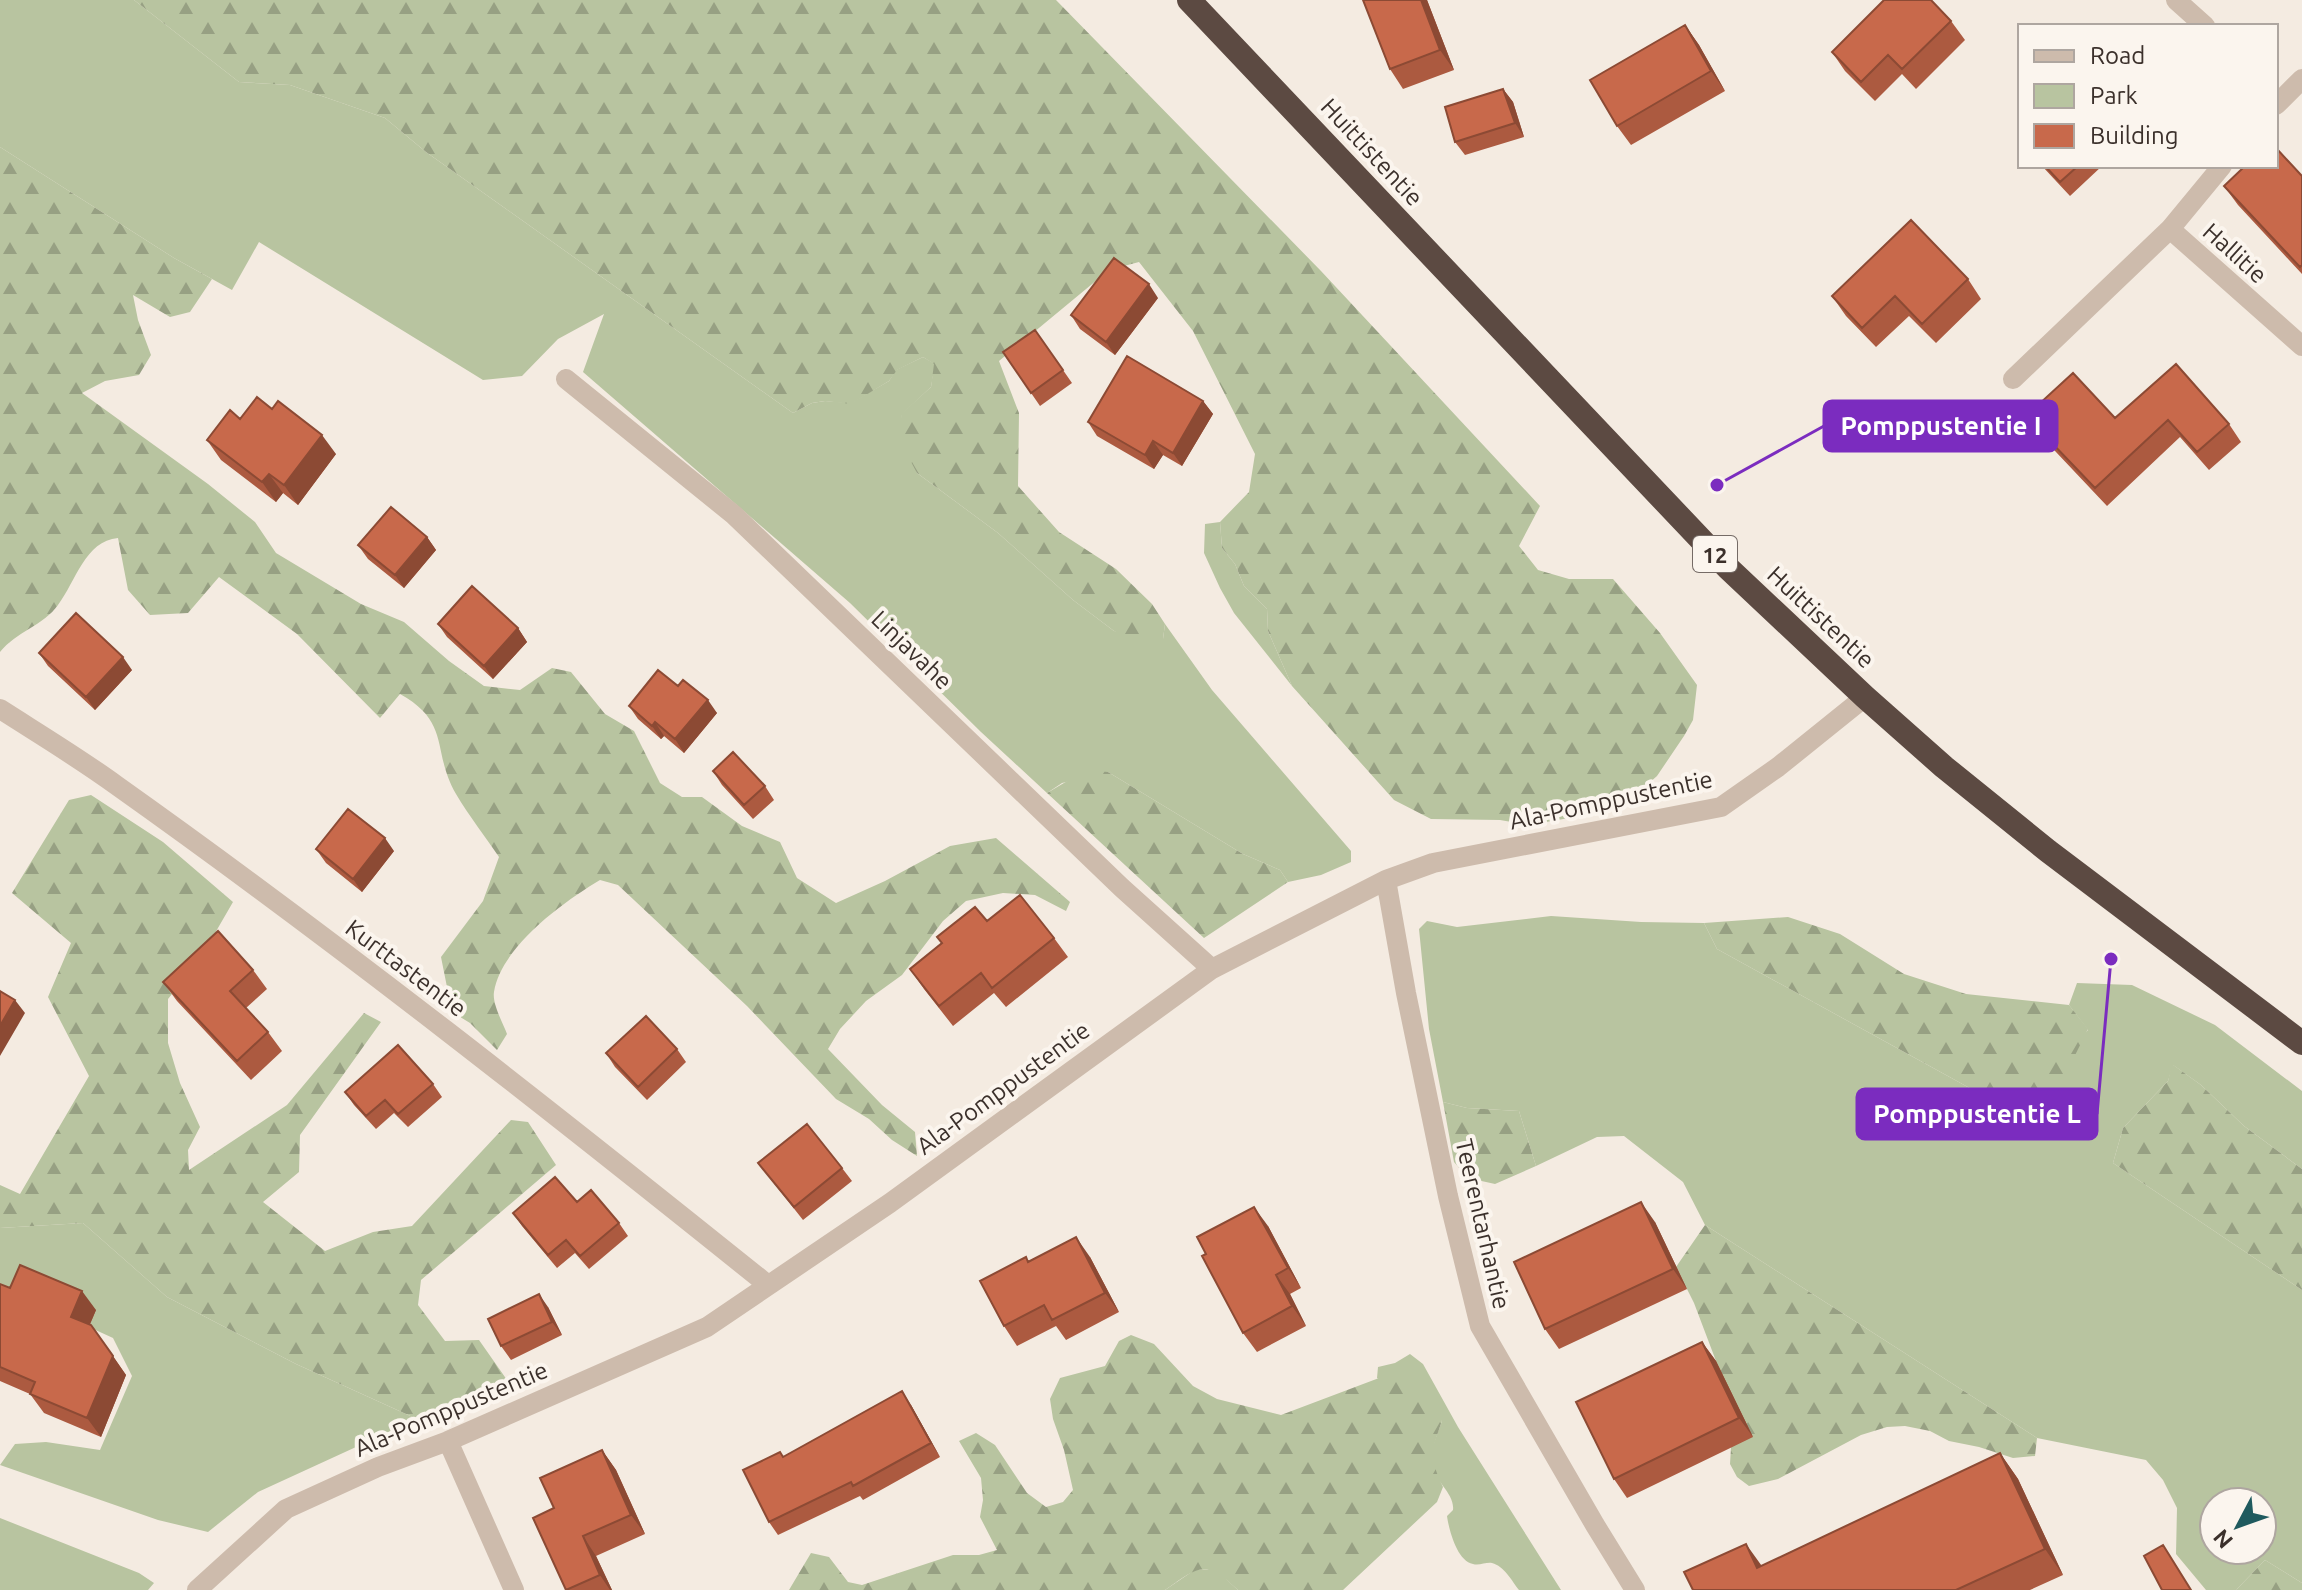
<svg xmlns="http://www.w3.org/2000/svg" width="2302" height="1590" font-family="Ubuntu,sans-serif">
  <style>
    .green { fill: #b8c4a0; fill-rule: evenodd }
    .forest { fill: url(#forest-firs) }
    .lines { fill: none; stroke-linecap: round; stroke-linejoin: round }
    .minor { stroke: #cdbbac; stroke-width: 20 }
    .highway { stroke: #5c4a42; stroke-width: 24 }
    .wall { fill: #ac5a40 }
    .shaded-wall { fill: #8c4a34 }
    .building { fill: #c8694b; stroke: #8c4a34; stroke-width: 2 }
    .labels { text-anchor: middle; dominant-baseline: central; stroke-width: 8; stroke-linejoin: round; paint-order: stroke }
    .shield { fill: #fbf5ee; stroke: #756b66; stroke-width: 2 }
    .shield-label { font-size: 22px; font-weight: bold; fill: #3b302b }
    .street-label { font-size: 24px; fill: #3b302b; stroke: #fbf5ee }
    .leader { fill: none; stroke: #7b2cbf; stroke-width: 3 }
    .callout-dot { fill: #7b2cbf; stroke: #fbf5ee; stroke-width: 3 }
    .callout { fill: #7b2cbf; stroke: #7b2cbf; stroke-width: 3 }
    .callout-label { font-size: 26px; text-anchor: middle; font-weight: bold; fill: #fff }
  </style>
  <defs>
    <pattern id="forest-firs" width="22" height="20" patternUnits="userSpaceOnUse" patternTransform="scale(2)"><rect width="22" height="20" fill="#b8c4a0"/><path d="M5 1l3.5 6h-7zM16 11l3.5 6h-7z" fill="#97a083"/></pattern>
  </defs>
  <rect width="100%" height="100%" fill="#f4ebe1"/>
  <!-- green -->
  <path class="green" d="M0 0H134L239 82 290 85 385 118 426 152 793 413 812 403 825 401 851 403 889 381 896 370 923 357 935 364 931 387 901 415 917 473 998 533 1073 600 1114 631 1163 639 1165 624 1212 690 1351 851V862L1321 875 1288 882 1280 870 1243 854 1108 772 1062 783 1047 793 981 732 850 603 583 372 604 314 558 339 522 376 483 380 259 242 232 290 174 258 0 147Z
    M1220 522 1222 548 1235 564 1244 586 1267 609 1268 631 1292 686 1234 613 1220 588 1204 553 1205 524Z
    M1551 916 1641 922 1704 923 1717 949 2015 1113 2088 1030 2069 1005 2077 983 2132 985 2215 1025 2302 1091V1169L2244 1126 2201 1085 2173 1065 2168 1081 2123 1128 2113 1163 2302 1290V1583L2265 1560 2236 1590H2206L2176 1554 2177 1508 2163 1480 2146 1460 2037 1438 1705 1225 1683 1182 1624 1136 1597 1137 1536 1166 1519 1111 1467 1108 1443 1102 1429 1029 1419 929 1427 921 1457 927ZM2214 1502H2262V1550H2214Z
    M83 1223 167 1297 296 1364 417 1419 258 1492 208 1532 158 1520 0 1465 15 1444 46 1442 100 1450 132 1376 113 1338 89 1327 95 1310 0 1298V1228Z
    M1410 1354 1423 1364 1458 1427 1561 1590H1519C1512 1581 1504 1566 1492 1563 1486 1562 1479 1566 1473 1564 1457 1561 1449 1530 1447 1516L1453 1510C1455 1493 1434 1481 1432 1465 1429 1451 1438 1433 1442 1421L1377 1378 1378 1367 1395 1363Z
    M0 1518 139 1573 154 1583 148 1590H0Z
    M1196 1569 1216 1570 1238 1590H1165Z"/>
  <!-- forest -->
  <path class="forest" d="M134 0H1056L1321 271 1540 506 1519 546 1538 570 1569 579H1613L1660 633 1697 685 1693 720 1684 736 1657 776 1625 804 1575 817 1529 825 1500 820 1431 819 1394 800 1292 686 1268 631 1267 609 1244 586 1235 564 1222 548 1220 522 1249 492 1255 454 1193 331 1139 262 1109 270 999 361 1019 413 1018 486 1059 532 1116 569 1152 604 1165 624 1163 639 1143 644 1114 631 1073 600 998 533 917 473 902 445 901 414 931 387 934 364 923 357 897 370 889 381 851 404 825 401 812 403 793 413 426 152 385 118 290 85 239 82Z
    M0 147 174 258 212 279 190 312 170 317 133 295 138 320 151 355 139 375 105 381 82 393 208 484 255 522 276 553 361 604 404 622 449 661 484 686 520 690 552 668 571 672 605 714 634 731 660 783 682 797H702L742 826 780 842 797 878 836 903 885 881 950 846 996 838 1070 902 1066 911 1035 895 1003 893 966 901 943 921 902 975 866 1001 840 1029 828 1049 882 1105 915 1132 917 1156 892 1140 869 1119 836 1099 747 1006 618 885 600 880C563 902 501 947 494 992 492 1004 503 1023 507 1034L497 1050 470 1023 452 1012 441 957 483 901 499 857C485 836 469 816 456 794 431 751 452 723 400 694L380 718 297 634 219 577 188 613 150 615 128 590 118 538C85 541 76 581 58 605 44 625 16 632 0 652Z
    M1086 770 1108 772 1243 854 1280 870 1288 882 1204 938 1047 793Z
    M91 795 163 842 233 902 200 959 168 999V1043L180 1083 200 1127 188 1150 189 1170 287 1105 364 1013 381 1022 300 1135 299 1172 263 1202 325 1251 373 1232 412 1226 511 1120 528 1122 556 1165 421 1280 418 1305 445 1341 479 1340 512 1387 479 1403 417 1419 296 1364 167 1297 83 1223 0 1228V1185L20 1194 89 1076 48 997 71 943 12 893 69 800Z
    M1788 917 1840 934 1904 974 1966 994 2069 1005 2088 1029 2046 1114 2015 1113 1717 949 1704 923Z
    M2172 1064 2201 1085 2244 1126 2302 1169V1290L2113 1163 2123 1128 2168 1081Z
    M1443 1102 1467 1108 1519 1111 1536 1166 1495 1184 1468 1178 1454 1162Z
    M1705 1225 2037 1438 2035 1456 2013 1458 1979 1447 1949 1441 1930 1431 1905 1426 1887 1427 1861 1435 1778 1479 1749 1486 1737 1477 1730 1464 1731 1448 1716 1361 1694 1303 1676 1267Z
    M1131 1335 1154 1344 1193 1386 1217 1399 1281 1415 1387 1375C1418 1379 1429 1395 1442 1421 1431 1452 1429 1457 1443 1487L1437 1502 1343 1590H1238C1204 1559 1200 1566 1165 1590H789L811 1553 829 1557 848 1582 862 1585 953 1555H979L997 1550 980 1517 983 1500 981 1478 959 1441 976 1433 995 1445 1027 1493 1046 1507 1063 1502 1073 1490 1064 1450 1053 1419 1050 1399 1060 1378 1105 1366 1119 1341Z
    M2265 1560 2302 1583V1590H2236Z"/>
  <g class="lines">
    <!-- minor -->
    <path class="minor" d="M2176 0 2205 26
      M2276 105 2302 79
      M2170 229 2302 346
      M566 379 734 515 1122 888 1212 969
      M2013 379 2170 229 2222 166
      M0 709C39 734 79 758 116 785 340 944 555 1114 768 1285
      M1386 880 1406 993 1448 1196 1480 1326 1595 1525 1635 1590
      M448 1441 514 1590
      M197 1590 286 1509 378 1467 448 1441 707 1327 890 1203 1212 969 1386 880 1433 863 1721 807 1778 767 1865 697"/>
    <!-- highway -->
    <path class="highway" d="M1189 0 1728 568 1865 697 1944 767 2048 851 2302 1043"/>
  </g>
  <!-- wall -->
  <path class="wall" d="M1427 0 1454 70 1403 89 1390 69Z
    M1951 21 1965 40 1916 89 1902 74 1875 101 1845 71 1832 52Z
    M1685 25 1699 45 1725 91 1631 145 1617 126Z
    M1503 89 1513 102 1524 137 1465 155 1455 142Z
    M2042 166H2102L2070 196Z
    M2302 176V274L2238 205 2224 186Z
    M1968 279 1981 299 1936 343 1909 316 1876 347 1846 316 1832 296Z
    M1158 298 1115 355 1080 329 1071 315Z
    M1035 330 1072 383 1040 406 1003 352Z
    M2176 364 2229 424 2241 442 2209 470 2180 437 2107 506 2039 434 2026 416 2115 418Z
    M1203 401 1213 414 1182 466 1163 455 1154 469 1097 436 1088 422Z
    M207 440 336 454 298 505 283 493 276 502 221 460Z
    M427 537 436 550 404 588 368 559 358 545Z
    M438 624 518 628 527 642 493 679 447 637Z
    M39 653 132 670 95 710 48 666Z
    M678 686 717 713 684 753 664 736 661 739 638 719 629 706Z
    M713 771 765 786 774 800 753 819 722 785Z
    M316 849 394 851 362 892 326 863Z
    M987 921 1054 938 1068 957 1006 1007 994 993 953 1026 924 989 910 969Z
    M253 970 267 989 246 1008 268 1032 282 1051 251 1080 177 1001 163 982Z
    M677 1049 686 1062 647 1100 615 1067 606 1053Z
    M433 1084 442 1097 408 1127 394 1113 376 1129 354 1105 345 1092Z
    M758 1163 842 1168 852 1181 803 1220Z
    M577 1202 619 1223 628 1236 589 1269 575 1253 557 1268 522 1226 513 1213Z
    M1655 1222 1687 1289 1559 1349 1545 1329Z
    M1268 1226 1301 1288 1290 1294 1306 1326 1257 1352 1243 1333Z
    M1090 1257 1119 1312 1066 1340 1056 1326 1017 1346 1004 1326 1029 1262Z
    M0 1284 10 1288 96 1310 90 1324 126 1375 101 1437 44 1413 30 1394 0 1381Z
    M548 1307 562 1335 511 1360 501 1346Z
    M1702 1342 1716 1361 1753 1437 1627 1498 1614 1479Z
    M911 1405 940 1457 863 1500 860 1496 778 1535 769 1522 784 1457Z
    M602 1450 616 1470 645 1534 596 1556 612 1590H566L554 1508Z
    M2000 1453 2018 1479 2063 1575 2030 1590H1693L1761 1566Z"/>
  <!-- shaded-wall -->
  <path class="shaded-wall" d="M1421 0H1427L1454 70 1440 50Z
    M1685 25 1699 45 1725 91 1711 71Z
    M1503 89 1513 102 1524 137 1515 123Z
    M1149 284 1158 298 1115 355 1106 342Z
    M1203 401 1213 414 1182 466 1173 453Z
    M322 435 336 454 298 505 284 485Z
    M1153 441 1163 455 1154 469 1145 455Z
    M269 474 283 493 276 502 262 482Z
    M427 537 436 550 404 588 395 575Z
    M518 628 527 642 493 679 484 666Z
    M123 657 132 670 95 710 86 697Z
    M708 700 717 713 684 753 675 739Z
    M655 722 664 736 661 739 652 726Z
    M385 838 394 851 362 892 353 879Z
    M15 1000 25 1013 0 1056V1026Z
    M1641 1202 1655 1222 1687 1289 1673 1269Z
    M1254 1207 1268 1226 1301 1288 1288 1268Z
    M1076 1237 1090 1257 1119 1312 1105 1293Z
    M1276 1275 1290 1294 1306 1326 1292 1306Z
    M82 1291 96 1310 85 1336 71 1317Z
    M539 1294 548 1307 562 1335 552 1322Z
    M1702 1342 1716 1361 1753 1437 1739 1418Z
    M113 1356 126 1375 101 1437 87 1418Z
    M902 1391 911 1405 940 1457 931 1443Z
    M602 1450 616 1470 645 1534 631 1515Z
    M2000 1453 2018 1479 2063 1575 2045 1549Z
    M583 1536 596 1556 612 1590H610L600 1575Z
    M1746 1544 1764 1569 1757 1568Z"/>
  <!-- building -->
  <path class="building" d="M1363 0H1421L1440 50 1390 69Z
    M1884 0H1931L1951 21 1902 69 1888 55 1861 82 1832 52Z
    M1685 25 1711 71 1617 126 1590 80Z
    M1503 89 1515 123 1455 142 1445 107Z
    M2276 148 2302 176V265L2300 267 2224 186 2245 166H2276Z
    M2045 166H2078L2060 182Z
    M1911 220 1968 279 1922 324 1895 296 1862 328 1832 296Z
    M1114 258 1149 284 1106 342 1071 315Z
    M1035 330 1063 370 1031 393 1003 352Z
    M1127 356 1203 401 1173 453 1153 441 1145 455 1088 422Z
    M2176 364 2229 424 2197 452 2168 420 2095 488 2026 416 2073 373 2115 418Z
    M257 397 272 409 278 401 322 435 284 485 269 474 262 482 207 440 230 410 240 419Z
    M391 507 427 537 395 575 358 545Z
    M472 586 518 628 484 666 438 624Z
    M76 613 123 657 86 697 39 653Z
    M658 670 678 686 683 680 708 700 675 739 655 722 652 726 629 706Z
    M733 752 765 786 744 805 713 771Z
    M348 809 385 838 353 879 316 849Z
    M1020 895 1054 938 992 988 981 973 939 1006 910 969 942 943 937 937 975 907 987 921Z
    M218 931 253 970 230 991 268 1032 237 1061 163 982Z
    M0 991 15 1000 0 1026Z
    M646 1016 677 1049 638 1087 606 1053Z
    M398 1045 433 1084 398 1114 385 1100 366 1116 345 1092Z
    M807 1124 842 1168 794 1207 758 1163Z
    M555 1177 577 1202 591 1190 619 1223 580 1256 566 1240 548 1255 513 1213Z
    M1641 1202 1673 1269 1545 1329 1514 1262Z
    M1254 1207 1288 1268 1276 1275 1292 1306 1243 1333 1202 1256 1206 1254 1197 1237Z
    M1076 1237 1105 1293 1052 1320 1044 1305 1004 1326 980 1281 1026 1257 1028 1262Z
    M20 1265 82 1291 71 1317 91 1325 113 1356 87 1418 30 1394 35 1382 0 1367V1284L10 1288Z
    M539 1294 552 1322 501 1346 488 1319Z
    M1702 1342 1739 1418 1614 1479 1576 1402Z
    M902 1391 931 1443 853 1486 851 1482 769 1522 743 1470 780 1452 783 1457Z
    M602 1450 631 1515 583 1536 600 1575 566 1590 533 1518 554 1508 540 1478Z
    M2000 1453 2045 1549 1956 1590H1693L1684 1572 1746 1544 1757 1568Z
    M2163 1545 2191 1590H2162L2144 1556Z"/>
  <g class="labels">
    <!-- shield labels -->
    <rect class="shield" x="1693" y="536" width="44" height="36" rx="6"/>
    <g class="shield-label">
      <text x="1715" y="554">12</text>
    </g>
    <!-- street labels -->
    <g class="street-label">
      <text transform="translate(1372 152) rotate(47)">Huittistentie</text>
      <text transform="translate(2235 253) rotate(42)">Hallitie</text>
      <text transform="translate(1821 617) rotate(43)">Huittistentie</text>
      <text transform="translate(912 650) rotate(44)">Linjavahe</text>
      <text transform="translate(1611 800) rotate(-12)">Ala-Pomppustentie</text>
      <text transform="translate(406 968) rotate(37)">Kurttastentie</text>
      <text transform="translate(1003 1088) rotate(-36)">Ala-Pomppustentie</text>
      <text transform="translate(1483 1224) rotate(77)">Teerentarhantie</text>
      <text transform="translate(451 1409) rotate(-23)">Ala-Pomppustentie</text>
    </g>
  </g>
  <!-- callouts -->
  <path class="leader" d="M1717 485L1824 426M2111 959L2097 1114"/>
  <g class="callout-dot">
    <circle cx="1717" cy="485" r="8"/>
    <circle cx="2111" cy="959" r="8"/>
  </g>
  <g class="callout">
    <rect x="1824" y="401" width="233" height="50" rx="8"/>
    <rect x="1857" y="1089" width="240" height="50" rx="8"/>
  </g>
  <g class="callout-label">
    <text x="1941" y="435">Pomppustentie I</text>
    <text x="1977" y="1123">Pomppustentie L</text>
  </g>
  <!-- legend -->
  <rect x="2018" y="24" width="260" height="144" fill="#fbf5ee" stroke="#aea6a0" stroke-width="2"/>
  <rect x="2034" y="50" width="40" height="12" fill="#cdbbac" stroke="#aea6a0" stroke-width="2"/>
  <text x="2090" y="64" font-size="24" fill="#3b302b">Road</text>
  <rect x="2034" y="84" width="40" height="24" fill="#b8c4a0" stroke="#aea6a0" stroke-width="2"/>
  <text x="2090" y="104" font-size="24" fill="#3b302b">Park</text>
  <rect x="2034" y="124" width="40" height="24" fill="#c8694b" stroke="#aea6a0" stroke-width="2"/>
  <text x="2090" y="144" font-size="24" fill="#3b302b">Building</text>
  <!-- north arrow -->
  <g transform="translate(2238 1526) rotate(229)"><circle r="38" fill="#fbf5ee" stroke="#aea6a0" stroke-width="2"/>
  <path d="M0-6L14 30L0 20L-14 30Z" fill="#1f5a5e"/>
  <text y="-12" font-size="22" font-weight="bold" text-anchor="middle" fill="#3b302b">N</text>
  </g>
</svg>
